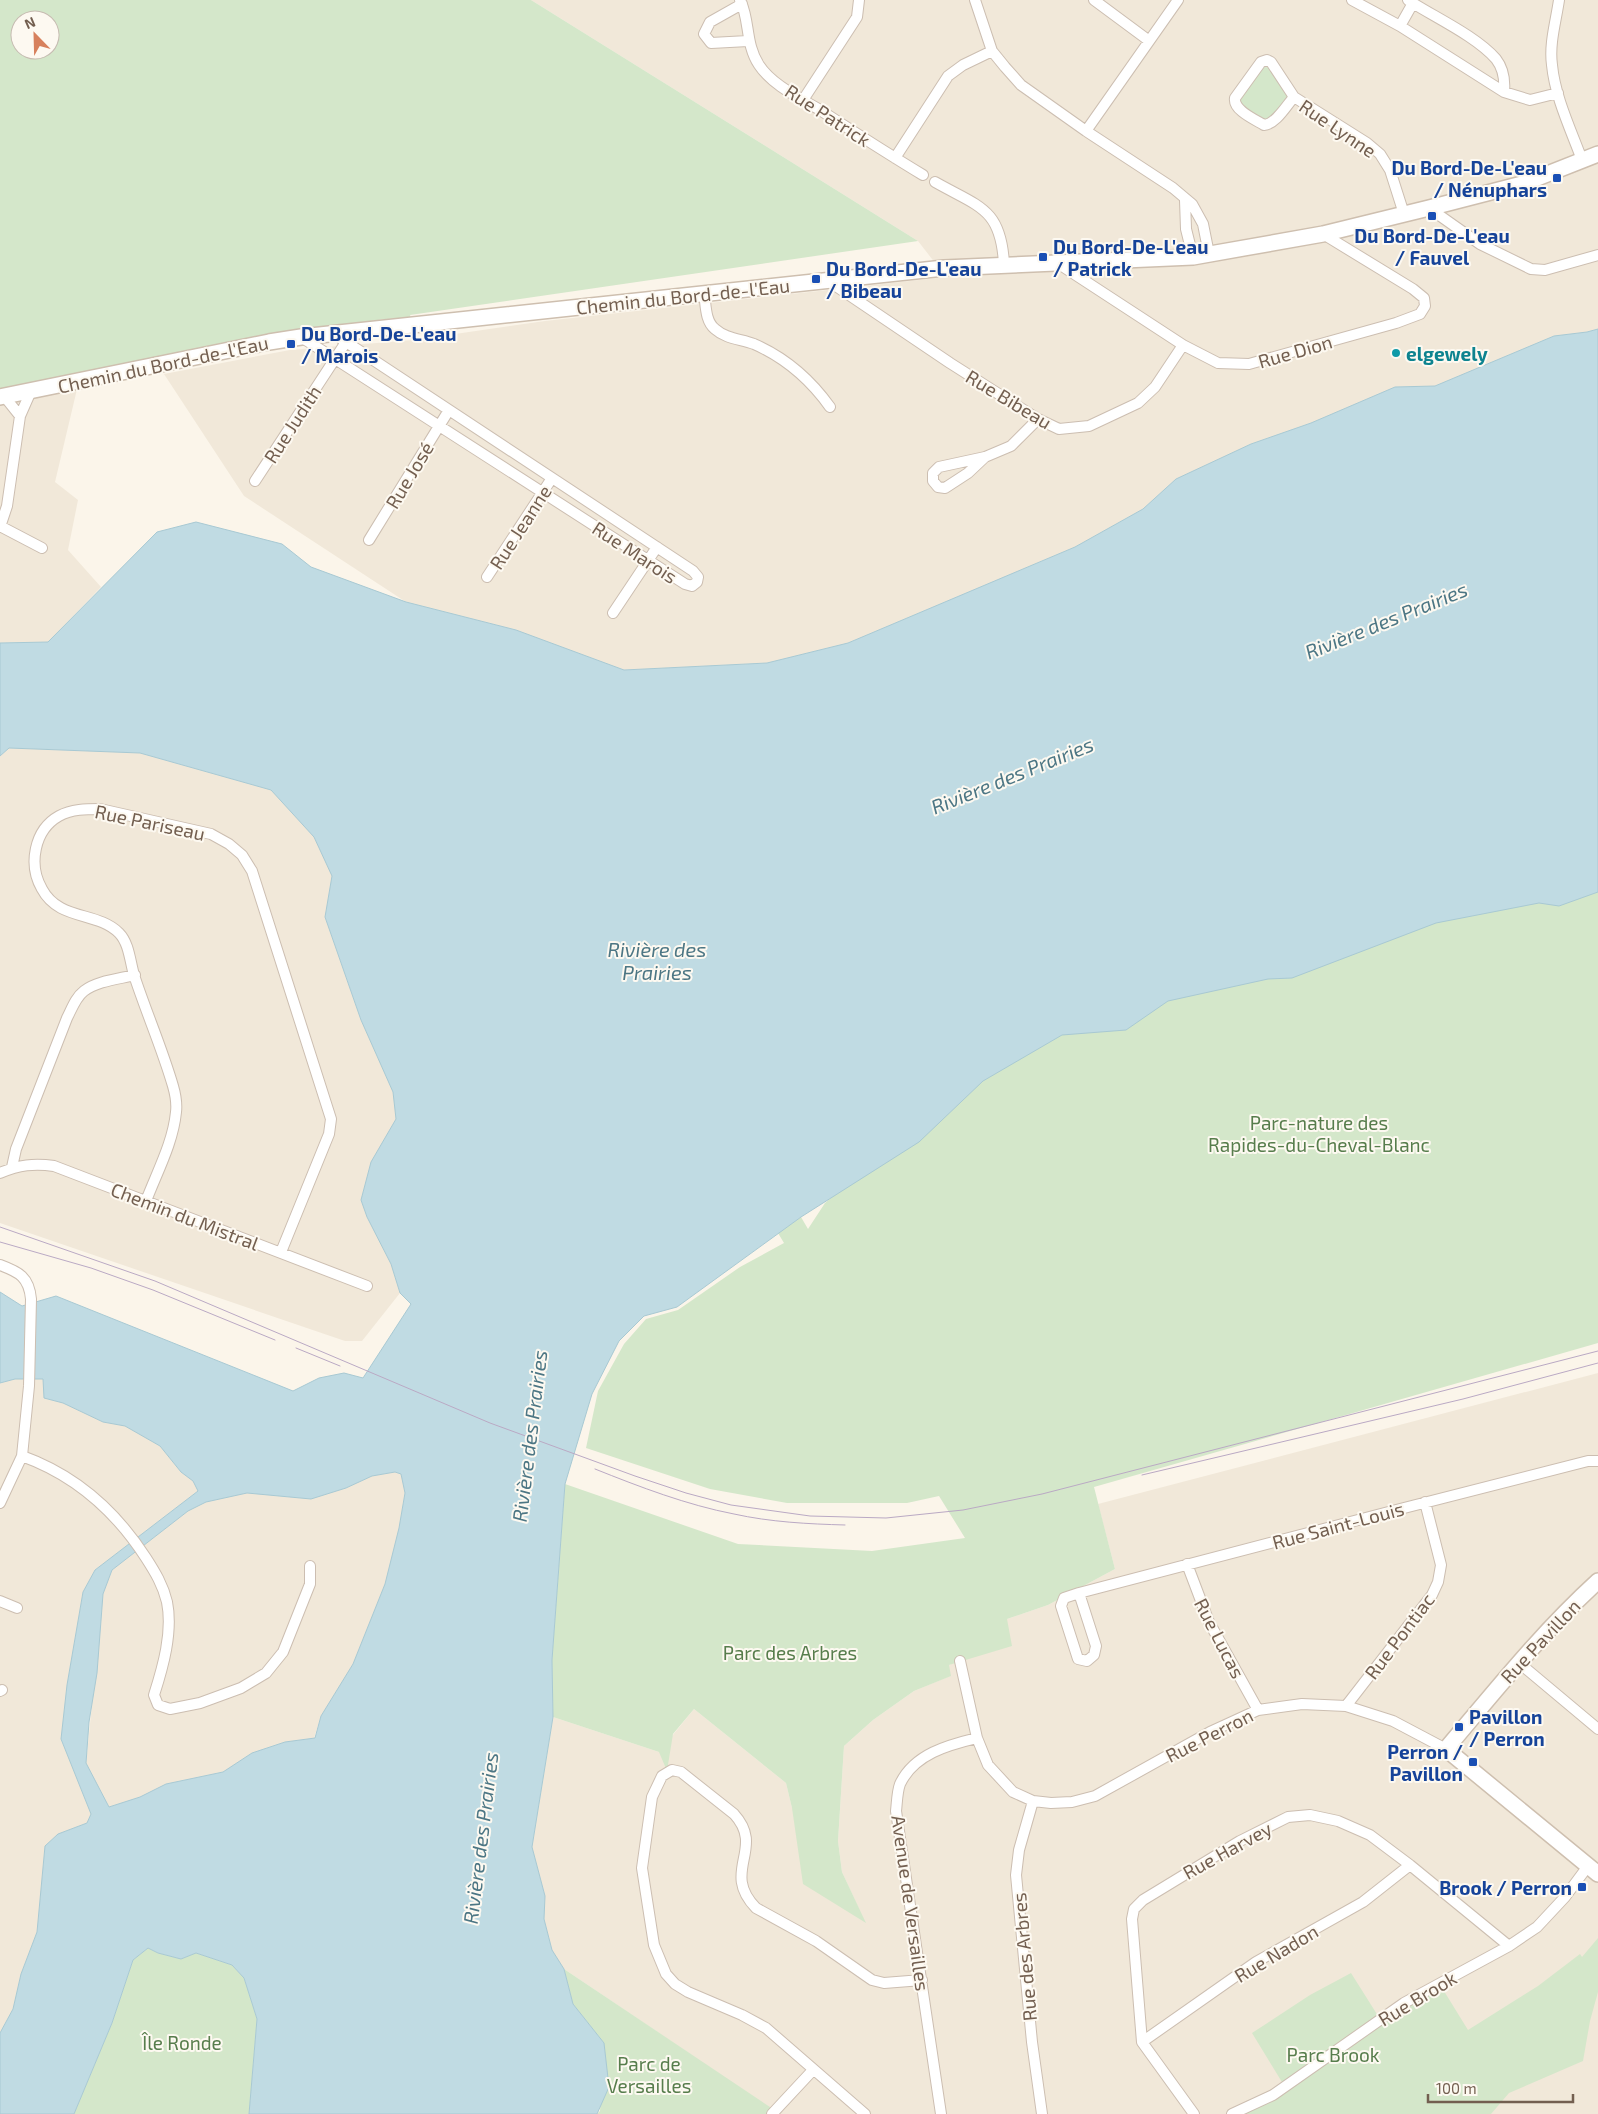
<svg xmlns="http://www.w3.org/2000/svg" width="1598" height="2114" font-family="'Exo 2',sans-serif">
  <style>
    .residential { fill: #f1e8d9 }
    .green { fill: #d4e7ca; fill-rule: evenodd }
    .water { fill: #c0dbe3; stroke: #a8c9d3; fill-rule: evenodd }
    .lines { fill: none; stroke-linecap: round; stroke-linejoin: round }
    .street-casing { stroke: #ccbeb1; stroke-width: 12 }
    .secondary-casing { stroke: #cebfaf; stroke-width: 18 }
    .street { stroke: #fff; stroke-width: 10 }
    .secondary { stroke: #fff; stroke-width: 15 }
    .tram { stroke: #baa9c4; stroke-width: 1 }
    .transit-dot { fill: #1a4fb4; stroke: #fdf9f1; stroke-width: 2 }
    .culture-dot { fill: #0f9aa8; stroke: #fdf9f1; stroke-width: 2 }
    .labels { text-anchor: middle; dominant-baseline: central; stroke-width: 4; stroke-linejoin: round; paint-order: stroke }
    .street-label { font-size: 19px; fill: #735f50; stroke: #fdf9f1 }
    .transit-label { font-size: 19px; font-weight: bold; fill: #164399; stroke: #fdf9f1; text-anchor: start }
    .culture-label { font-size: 19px; font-weight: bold; fill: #0d838f; stroke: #fdf9f1; text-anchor: start }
    .park-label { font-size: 19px; fill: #577d4c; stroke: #fdf9f1 }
    .water-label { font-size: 20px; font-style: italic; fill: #4c7684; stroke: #fdf9f1 }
  </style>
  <rect width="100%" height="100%" fill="#fbf5ea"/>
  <!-- residential -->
  <path class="residential" d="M531 0H1598V329L1587 332 1554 336 1435 386 1395 387 1311 423 1251 444 1176 479 1143 509 1075 547 848 643 767 663 624 670 516 630 406 602 244 496 164 374 290 350 414 340 545 321 946 277 918 241Z
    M78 385 55 482 78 500 68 550 101 587 48 642 0 643V400Z
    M9 748 140 753 271 790 314 837 332 876 325 917 361 1020 393 1092 396 1119 371 1162 361 1200 367 1217 391 1264 400 1293 362 1341H345L0 1223V756Z
    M1598 1373V2114H779L564 1969 552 1950 544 1919 545 1896 532 1847 553 1717 659 1752 694 1709 786 1783 792 1808 865 1922 842 1872 838 1841 844 1746 873 1720 914 1691 950 1676 946 1666 960 1661 1007 1619 1048 1605 1115 1569 1098 1504Z
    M15 1379H44V1398L63 1403 103 1422 125 1426 160 1446 181 1472 193 1481 198 1491 95 1570 83 1592 67 1685 61 1739 91 1813 87 1823 58 1834 45 1846 37 1932 21 1974 13 2009 0 2033V1383Z
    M395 1472 401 1474 405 1493 399 1528 385 1584 353 1664 321 1716 314 1738 285 1742 252 1753 223 1772 166 1784 140 1797 109 1807 86 1764 103 1594 112 1570 188 1511 206 1502 247 1493 311 1499 346 1488 372 1476Z"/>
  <!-- green -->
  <path class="green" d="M0 0H531L918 241 410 315 411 318 385 319 301 331 0 390ZM20 20H50V50H20Z
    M1266 67 1269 68 1288 97 1271 117 1263 120 1241 106 1239 97 1261 68Z
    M1598 733V1343L1094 1487 1115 1569 1048 1605 1007 1619 1012 1646 949 1665 951 1676 914 1691 873 1720 844 1746 838 1841 842 1872 866 1923 803 1884 792 1808 786 1783 694 1709 673 1734 667 1771 659 1752 553 1717 552 1660 565 1484 738 1544 872 1551 965 1538 939 1496 907 1503H787L710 1489 586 1448 598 1391 624 1344 646 1319 678 1310 740 1267 784 1243 778 1233 801 1217 808 1229 825 1203 891 1146 950 972Z
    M1598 1938V1992L1590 2021 1583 2061 1509 2093 1491 2114H1232L1285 2087 1252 2033 1310 1995 1351 1973 1380 2019 1439 1983 1468 2030 1538 1986 1580 1954 1582 1957Z
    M148 1948 158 1953 181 1959 196 1953 232 1965 244 1978 257 2019 249 2114H74L112 2023 133 1960Z
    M564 1969 773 2109 779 2114H597L600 2111 604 2043 573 2004Z"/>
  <!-- water -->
  <path class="water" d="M1598 329V892L1559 906 1539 903 1436 923 1292 978 1268 979 1168 1001 1126 1030 1062 1035 983 1081 919 1142 801 1217 677 1307 644 1316 619 1341 592 1394 565 1484 552 1660 553 1717 532 1847 545 1896 544 1919 552 1950 564 1969 573 2004 604 2043 609 2087 597 2114H249L257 2019 244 1978 232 1965 196 1953 181 1959 158 1953 148 1948 133 1960 112 2023 74 2114H0V2033L13 2009 21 1974 37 1932 45 1846 58 1834 87 1823 91 1814 61 1739 67 1685 83 1592 95 1570 198 1491 193 1481 181 1472 160 1446 125 1426 103 1422 63 1403 44 1398 43 1379H15L0 1383V1292L22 1306 56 1296 293 1391 319 1378 344 1373 363 1378 411 1304 400 1293 391 1264 367 1217 361 1200 371 1162 396 1119 393 1092 361 1020 325 917 332 876 314 837 271 790 140 753 9 748 0 756V643L48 642 157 532 196 522 282 544 311 567 406 602 516 630 624 670 767 663 848 643 1075 547 1143 509 1176 479 1251 444 1311 423 1395 387 1435 386 1554 336 1587 332ZM395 1472 401 1474 405 1493 399 1528 385 1584 353 1664 321 1716 315 1738 285 1742 252 1753 223 1772 166 1784 140 1797 109 1807 86 1763 89 1722 97 1673 103 1594 112 1570 188 1511 206 1502 247 1493 311 1499 346 1488 372 1476Z"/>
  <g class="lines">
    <!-- street casing -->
    <g class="street-casing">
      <path id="street" d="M740 0C750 19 745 44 759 65 772 85 800 98 820 110 854 132 888 154 923 175
        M975 0 992 51 1005 67 1021 85 1086 131 1173 188 1192 204 1203 224 1209 254
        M1094 0 1148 40
        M1352 0 1400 26 1504 92 1530 100 1558 93
        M1408 0C1434 17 1476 36 1496 59 1503 68 1505 81 1504 92
        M1559 0C1556 21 1549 44 1552 65 1555 97 1571 130 1582 160
        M742 4 710 22 704 34 711 43 748 41
        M1400 26 1413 3
        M1294 97C1286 106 1276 124 1264 125 1254 119 1233 110 1235 98L1261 62 1267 60 1271 62 1294 97 1367 143 1380 154 1390 170 1404 214
        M803 100 857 17 859 0
        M1086 131 1178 0
        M895 158 948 76 963 65 992 51
        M935 182C979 207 1001 208 1004 264
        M1185 200 1186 229 1193 257
        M1429 208 1480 244 1531 269 1545 270 1598 255
        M1059 264 1183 345 1218 363 1249 364 1396 323 1420 314 1425 306 1424 298 1413 289 1323 234
        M827 280 950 363 1038 419 1059 429 1089 426 1138 403 1155 387 1183 345
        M704 293C706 305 705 321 715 329 726 339 741 339 754 344 786 358 810 379 830 407
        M301 337 685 584 692 586 697 582 698 577 693 571 334 334
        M4 396 20 416
        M985 457 968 473 945 488 938 487 933 481V473L939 467 985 457 1011 446 1038 419
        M255 481 346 342
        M0 526 42 548
        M0 527 7 506 20 416 31 391
        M369 540 449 410
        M487 577 552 478
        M613 613 657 547
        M12 1167 16 1149 67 1018C72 1008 76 997 84 991 97 981 119 979 135 975
        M0 1173C19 1165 34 1163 54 1166L367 1286
        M146 1201C157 1172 173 1143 176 1112 177 1104 175 1093 173 1086 162 1048 146 1012 134 975 130 961 129 943 119 933 97 911 59 921 42 889 28 865 34 830 59 816 72 809 86 809 100 809L211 834 229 844 242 855 252 871 331 1119 329 1134 281 1252
        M0 1265C19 1272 29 1277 31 1299L29 1386 22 1456 0 1503
        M22 1456C75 1475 115 1510 146 1558 155 1572 163 1585 167 1602 173 1632 163 1667 154 1695L158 1705 170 1709 200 1703 241 1688 266 1673 283 1652 310 1584V1566
        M1187 1564 1209 1622 1258 1710
        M1079 1593 1096 1646 1094 1655 1087 1661 1078 1659 1061 1606 1064 1598 1079 1593C1249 1548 1418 1504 1588 1461H1598
        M0 1601 17 1608
        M960 1661 977 1738 988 1765 1013 1792 1033 1801 1051 1803 1072 1802 1095 1796 1210 1732 1258 1710 1302 1704 1346 1706 1393 1721 1446 1749
        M1518 1662 1598 1729
        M0 1691 2 1690
        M1346 1706 1432 1595 1438 1582 1441 1565 1425 1502
        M1033 1801 1019 1850 1016 1875 1032 2042 1042 2114
        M1142 2042 1256 1962 1363 1902 1410 1865
        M772 2114 813 2070
        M865 2114 766 2028 742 2015 688 1992 675 1984 666 1974 654 1945 642 1868 652 1797 662 1776 672 1770 681 1772 734 1814C766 1849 720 1871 756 1908L816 1941 872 1980 884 1983 922 1980
        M941 2114 896 1811C897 1803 897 1792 900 1784 914 1754 948 1745 977 1738
        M1194 2114 1142 2042 1132 1919 1134 1909 1143 1900 1240 1841 1288 1817 1310 1815 1338 1821 1370 1835 1410 1865 1509 1946
        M1232 2114 1273 2095 1404 2003 1509 1946 1537 1927 1565 1897 1588 1866"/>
    </g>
    <!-- secondary casing -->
    <g class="secondary-casing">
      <path id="secondary" d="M0 397 269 342 301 337 944 268 1193 257 1323 234 1429 208 1522 184 1598 154
        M1598 1581C1542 1632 1495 1691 1446 1749L1598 1874"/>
    </g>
    <!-- street -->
    <use href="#street" class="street"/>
    <!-- secondary -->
    <use href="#secondary" class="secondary"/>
    <!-- tram -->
    <path class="tram" d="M0 1227 155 1281 490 1423 635 1476 686 1493 731 1505 810 1516 886 1518 963 1510 1042 1494 1598 1351
      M0 1242 91 1268 153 1290 275 1340
      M296 1348 340 1366
      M595 1469C640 1487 687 1505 734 1514 770 1522 808 1524 845 1525
      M1142 1475 1463 1399 1598 1363"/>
  </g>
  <!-- markers -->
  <g class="transit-dot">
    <rect x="1552" y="173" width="10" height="10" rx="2.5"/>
    <rect x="1427" y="211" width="10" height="10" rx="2.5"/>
    <rect x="1038" y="252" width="10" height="10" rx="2.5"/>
    <rect x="811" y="274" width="10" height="10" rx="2.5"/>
    <rect x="286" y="339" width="10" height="10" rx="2.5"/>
    <rect x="1454" y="1722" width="10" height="10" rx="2.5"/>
    <rect x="1468" y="1757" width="10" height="10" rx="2.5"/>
    <rect x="1577" y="1882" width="10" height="10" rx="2.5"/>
  </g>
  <circle class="culture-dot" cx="1396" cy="353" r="5"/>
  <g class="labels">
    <!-- street labels -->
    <g class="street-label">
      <text transform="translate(828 115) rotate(33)">Rue Patrick</text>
      <text transform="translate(1338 128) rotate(34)">Rue Lynne</text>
      <text transform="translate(683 296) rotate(-6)">Chemin du Bord-de-l'Eau</text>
      <text transform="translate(1295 351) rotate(-16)">Rue Dion</text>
      <text transform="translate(163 364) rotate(-12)">Chemin du Bord-de-l'Eau</text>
      <text transform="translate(1009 399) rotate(31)">Rue Bibeau</text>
      <text transform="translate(292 424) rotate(-57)">Rue Judith</text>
      <text transform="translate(409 475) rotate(-59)">Rue José</text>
      <text transform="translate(520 527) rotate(-57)">Rue Jeanne</text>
      <text transform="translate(635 552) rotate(33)">Rue Marois</text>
      <text transform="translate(150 822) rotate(12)">Rue Pariseau</text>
      <text transform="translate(185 1216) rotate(21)">Chemin du Mistral</text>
      <text transform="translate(1338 1525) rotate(-15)">Rue Saint-Louis</text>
      <text transform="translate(1399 1636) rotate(-53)">Rue Pontiac</text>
      <text transform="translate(1220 1638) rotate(63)">Rue Lucas</text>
      <text transform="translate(1540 1641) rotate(-47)">Rue Pavillon</text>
      <text transform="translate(1209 1735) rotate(-27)">Rue Perron</text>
      <text transform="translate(1227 1850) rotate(-29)">Rue Harvey</text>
      <text transform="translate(911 1903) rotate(82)">Avenue de Versailles</text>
      <text transform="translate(1276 1953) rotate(-31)">Rue Nadon</text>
      <text transform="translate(1024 1957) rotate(-95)">Rue des Arbres</text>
      <text transform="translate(1417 1998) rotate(-31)">Rue Brook</text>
    </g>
    <!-- transit labels -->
    <g class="transit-label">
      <text x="1547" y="167" text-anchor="end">Du Bord-De-L'eau<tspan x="1547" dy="22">/ Nénuphars</tspan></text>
      <text x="1432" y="235" text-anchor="middle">Du Bord-De-L'eau<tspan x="1432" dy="22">/ Fauvel</tspan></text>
      <text x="1053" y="246">Du Bord-De-L'eau<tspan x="1053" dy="22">/ Patrick</tspan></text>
      <text x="826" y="268">Du Bord-De-L'eau<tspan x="826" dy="22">/ Bibeau</tspan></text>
      <text x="301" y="333">Du Bord-De-L'eau<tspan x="301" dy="22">/ Marois</tspan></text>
      <text x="1469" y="1716">Pavillon<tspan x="1469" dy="22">/ Perron</tspan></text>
      <text x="1463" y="1751" text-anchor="end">Perron /<tspan x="1463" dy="22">Pavillon</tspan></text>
      <text x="1572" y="1887" text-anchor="end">Brook / Perron</text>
    </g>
    <!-- culture labels -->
    <g class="culture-label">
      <text x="1406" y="353">elgewely</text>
    </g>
    <!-- park labels -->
    <g class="park-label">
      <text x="1319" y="1122">Parc-nature des<tspan x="1319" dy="22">Rapides-du-Cheval-Blanc</tspan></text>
      <text x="790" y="1652">Parc des Arbres</text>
      <text x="182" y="2042">Île Ronde</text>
      <text x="1333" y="2054">Parc Brook</text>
      <text x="649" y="2063">Parc de<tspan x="649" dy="22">Versailles</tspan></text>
    </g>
    <!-- water labels -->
    <g class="water-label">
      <text transform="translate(1386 620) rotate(-22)">Rivière des Prairies</text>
      <text transform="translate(1012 775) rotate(-22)">Rivière des Prairies</text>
      <text x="657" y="949">Rivière des<tspan x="657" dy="23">Prairies</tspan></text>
      <text transform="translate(529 1436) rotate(-83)">Rivière des Prairies</text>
      <text transform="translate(480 1838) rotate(-83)">Rivière des Prairies</text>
    </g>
  </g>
  <!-- north arrow -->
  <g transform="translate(35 35) rotate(337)"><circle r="24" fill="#fdf9f1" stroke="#c6bbb1"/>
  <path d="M0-4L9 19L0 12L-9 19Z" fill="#d7815d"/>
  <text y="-8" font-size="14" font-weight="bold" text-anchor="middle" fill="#735f50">N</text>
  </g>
  <!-- scale -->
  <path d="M1428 2094v8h145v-8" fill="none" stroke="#735f50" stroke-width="2.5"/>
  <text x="1436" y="2094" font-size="15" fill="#735f50" stroke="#fdf9f1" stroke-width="4" paint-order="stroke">100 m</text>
</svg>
